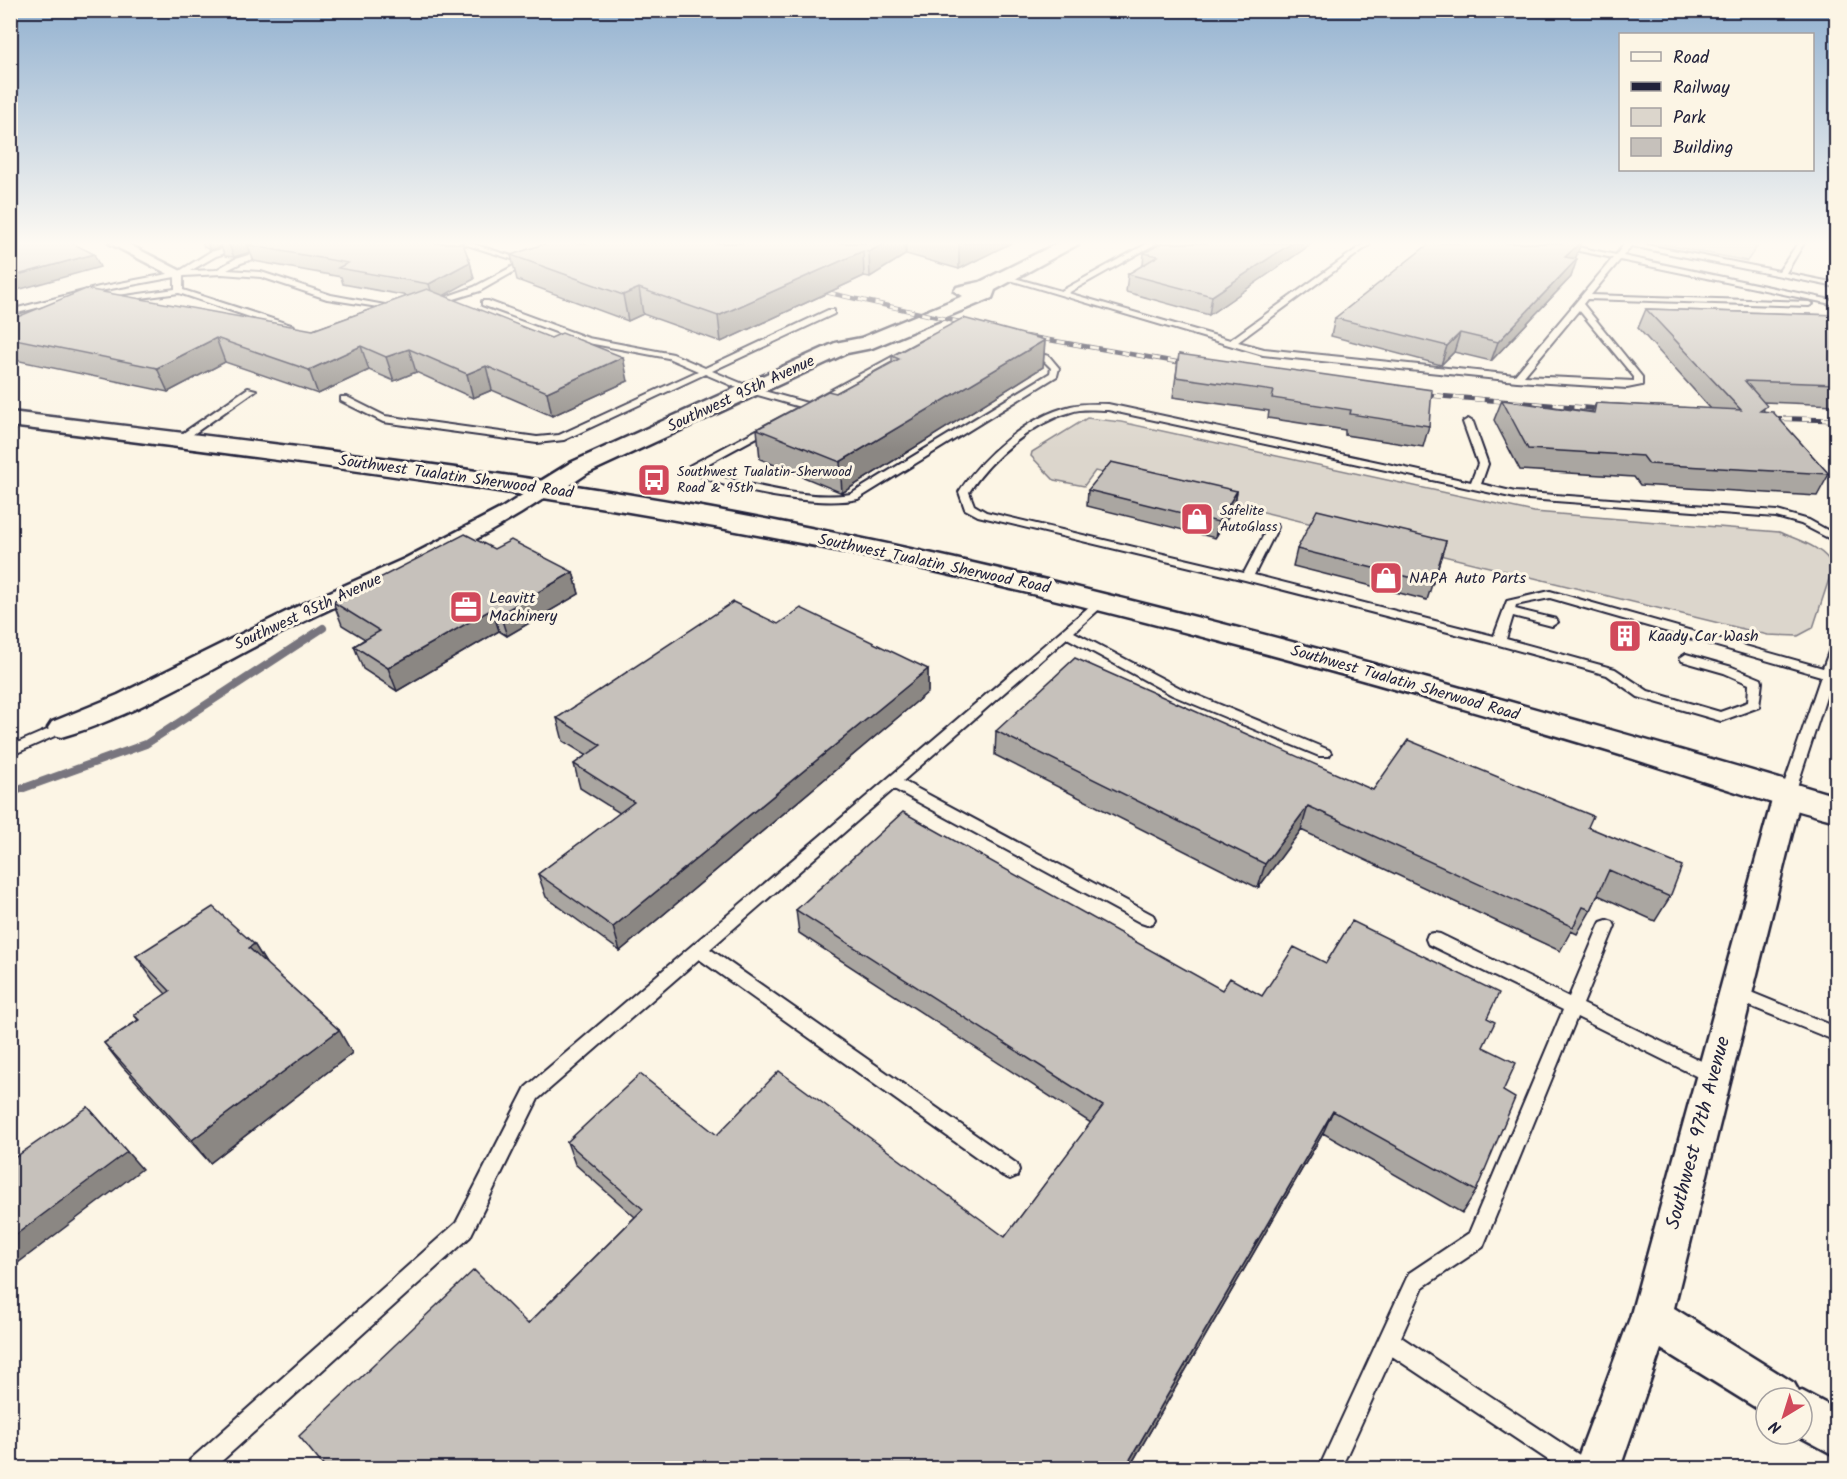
<svg xmlns="http://www.w3.org/2000/svg" width="1847" height="1479" font-family="Kalam,sans-serif">
  <style>
    .green { fill: #dcd6cc; stroke: #7f7c84; stroke-width: 1.5 }
    .lines { fill: none; stroke-linecap: round; stroke-linejoin: round }
    .stream { stroke: #78757e; stroke-width: 8 }
    .service-casing { stroke: #22223b; stroke-width: 4 }
    .minor-casing { stroke: #22223b; stroke-width: 5 }
    .tertiary-casing { stroke: #22223b; stroke-width: 5 }
    .trunk-casing { stroke: #22223b; stroke-width: 5 }
    .service { fill: #fcf5e5; fill-rule: evenodd }
    .minor { fill: #fcf5e5; fill-rule: evenodd }
    .tertiary { fill: #fcf5e5; fill-rule: evenodd }
    .trunk { fill: #fcf5e5; fill-rule: evenodd }
    .rail-far1-casing { stroke: #22223b; stroke-width: 4.5 }
    .rail-casing { stroke: #22223b; stroke-width: 5 }
    .rail-far1 { stroke: #fcf5e5; stroke-width: 3; stroke-dasharray: 8; stroke-linecap: butt }
    .rail { stroke: #fcf5e5; stroke-width: 4; stroke-dasharray: 10; stroke-linecap: butt }
    .wall { fill: #aaa6a1; stroke: #22223b; stroke-width: 1.5 }
    .shaded-wall { fill: #8b8783; stroke: #22223b; stroke-width: 1.5 }
    .building { fill: #c6c1bb; stroke: #22223b; stroke-width: 1.5 }
    .labels { text-anchor: middle; dominant-baseline: central; stroke-width: 6; stroke-linejoin: round; paint-order: stroke }
    .far-poi-label { font-size: 14px; fill: #22223b; stroke: #fcf5e5; text-anchor: start }
    .street-label { font-size: 16px; fill: #22223b; stroke: #fcf5e5 }
    .poi-label { font-size: 16px; fill: #22223b; stroke: #fcf5e5; text-anchor: start }
    .near-street-label { font-size: 20px; fill: #22223b; stroke: #fcf5e5 }
  </style>
  <rect width="100%" height="100%" fill="#fcf5e5"/>
  <filter id="ink" filterUnits="userSpaceOnUse"><feTurbulence type="fractalNoise" baseFrequency=".0167" numOctaves="2"/><feDisplacementMap in="SourceGraphic" scale="12" xChannelSelector="R" yChannelSelector="G"/><feConvolveMatrix kernelMatrix="1 2 1 2 8 2 1 2 1" color-interpolation-filters="sRGB"/></filter>
  <g filter="url(#ink)">
    <!-- green -->
    <path class="green" d="M1656 243H1760L1747 261Z
      M1087 418 1121 422 1534 512 1779 532C1797 540 1825 547 1833 567L1813 628 1798 636 1768 635 1095 471 1084 486 1054 480 1031 456 1032 452Z"/>
    <g class="lines">
      <!-- stream -->
      <path class="stream" d="M10 793 146 744 323 628"/>
      <!-- service casing -->
      <g class="service-casing">
        <path id="service" d="M247 243H257L216 256 190 271 216 270 235 259 290 243H299L241 263 227 270 261 272 331 295 401 308 397 310 327 299 261 277 222 274 183 276V290L294 326V330H288L179 293 118 301 114 299 118 297 175 289V277L100 291 10 315V310L99 287 178 272 210 252Z
          M461 243H470L531 262 480 291 431 306V302L474 287 521 262Z
          M1148 243H1157L1068 293 1230 340 1365 243H1372L1238 342 1264 349 1515 375 1613 258 1550 245 1547 243H1558L1616 255 1625 243H1637L1779 271 1798 243H1804L1786 273 1836 283V287L1631 246 1623 256 1836 301V305L1620 260 1591 295 1809 302 1813 304 1809 306 1587 299 1583 304 1642 377V385L1627 388 1517 381 1263 355 1000 277 1004 275 1061 291ZM1579 310 1634 377V381L1524 376Z
          M482 301H488L588 338 673 354 705 368 828 310H834V314L712 371 753 388 807 403 927 338 946 333 1049 356 1059 368 1057 376 858 499C820 508 722 491 689 470V466L800 407 747 392 705 374 564 440 537 443 383 422 341 401V397H347L385 416 537 437 559 435 698 371 668 358 583 342 482 305ZM946 339 1043 360 1051 368 1050 373 851 494C815 499 780 491 744 483 729 479 714 477 700 468L933 342Z
          M248 388 256 390 182 442H176V438Z
          M1108 404 1471 482 1478 464 1463 422 1468 419 1473 422 1488 464 1481 484 1515 492 1777 511 1809 520 1836 535V542L1801 524 1776 517 1515 498 1108 410C1096 410 1082 408 1071 412 1032 423 991 458 969 492L974 505 986 512 1244 573 1269 525H1277L1278 527 1254 575 1494 636 1507 601 1550 591 1823 668 1830 649 1836 645 1835 672 1836 680 1832 679 1795 793 1793 797H1783L1781 793 1821 676 1550 598 1516 605 1515 609 1556 619 1558 622 1552 626 1513 616 1506 639 1615 669 1648 691 1720 712 1748 702 1749 684 1724 673 1682 661 1680 658 1686 654 1732 667 1761 679 1762 682 1759 707 1721 721 1638 697 1607 675 1495 644 1245 580 978 516 965 509 959 492C982 456 1028 416 1071 406 1083 403 1096 404 1108 404Z
          M1101 598 1107 602 1105 604 1074 632 1182 689 1329 750 1331 753 1329 756H1319L1172 695 1067 638 903 781 1153 915 1155 919 1153 923 1147 925 1141 923 894 789 710 949 1017 1164 1019 1170 1017 1176 1010 1179 1003 1176 699 959 538 1099 470 1237 214 1468H187L190 1460 456 1223 526 1087 1097 600Z
          M61 724 66 725 68 728 66 731 10 756V746Z
          M1607 920 1613 922 1615 926 1583 1004 1720 1070 1723 1076 1720 1082 1714 1084 1708 1082 1577 1017 1483 1247 1423 1287 1401 1337 1587 1460 1590 1468H1560L1392 1356 1341 1468H1319L1409 1273 1469 1233 1563 1010 1428 944 1426 939 1428 934 1434 933 1440 934 1569 997 1599 926 1601 922Z
          M1736 986 1836 1027V1041L1730 998 1728 993 1730 988Z"/>
      </g>
      <!-- minor casing -->
      <g class="minor-casing">
        <path id="minor" d="M109 243H126L187 274 179 279 174 277Z
          M545 483 552 485 555 489 552 493C477 545 393 579 311 618 232 655 144 714 61 737L52 734 48 728 52 722 118 695 294 608 404 559 502 508 538 485Z
          M1788 783 1798 786 1802 793 1674 1308 1794 1383 1799 1392 1802 1391 1836 1409V1456L1795 1434H1802V1398H1766V1414L1661 1349 1620 1468H1574L1630 1318 1774 793 1778 786Z"/>
      </g>
      <!-- tertiary casing -->
      <g class="tertiary-casing">
        <path id="tertiary" d="M1058 243H1080L995 290 992 298 872 348 847 353 588 473C572 483 555 499 536 494L532 489 536 484 570 463 835 343 861 338 963 296 954 291 957 287 980 282Z"/>
      </g>
      <!-- trunk casing -->
      <g class="trunk-casing">
        <path id="trunk" d="M10 412C247 441 483 467 718 510 961 555 1201 616 1439 682 1572 719 1705 756 1836 796V821C1755 800 1675 771 1594 747 1395 688 1196 632 994 585 670 508 341 467 10 426Z"/>
      </g>
      <!-- service -->
      <use href="#service" class="service"/>
      <!-- minor -->
      <use href="#minor" class="minor"/>
      <!-- tertiary -->
      <use href="#tertiary" class="tertiary"/>
      <!-- trunk -->
      <use href="#trunk" class="trunk"/>
      <!-- rail-far1 casing -->
      <g class="rail-far1-casing">
        <path id="rail-far1" d="M812 289 973 325
          M1026 336 1194 365"/>
      </g>
      <!-- rail casing -->
      <g class="rail-casing">
        <path id="rail" d="M1414 394 1612 410
          M1762 418 1836 420"/>
      </g>
      <!-- rail-far1 -->
      <use href="#rail-far1" class="rail-far1"/>
      <!-- rail -->
      <use href="#rail" class="rail"/>
    </g>
    <!-- wall -->
    <path class="wall" d="M202 243H453L470 262 474 279 443 295 628 381 552 416 492 390 473 398 416 372 394 381 369 370 318 394 225 362 168 392 10 359V320L313 330 408 296 343 284 341 277 254 261 250 252 234 257 225 256 221 247 210 250 204 247Z
      M547 243H1011L959 269 906 254V246H905V255L870 277 864 276 721 342 643 314 628 321 517 280 511 255Z
      M1313 243 1209 315 1126 292 1128 274 1143 265 1144 253Z
      M1576 257 1575 259 1571 277 1491 361 1454 352 1441 365 1331 336 1335 318Z
      M1646 309 1836 315V405L1763 402 1764 412 1829 474 1817 496 1640 485 1634 477 1520 470 1494 420 1502 400 1592 412 1596 403 1711 409 1638 328Z
      M1045 340 1043 367 842 493 760 459 757 429 836 393 892 362V356Z
      M1179 354 1429 426 1423 447 1345 435V430L1268 418 1269 411 1173 397Z
      M1088 490 1237 491 1234 508 1215 538 1087 506Z
      M1446 541 1427 600 1293 566 1297 549Z
      M494 549 573 572 579 594 507 636 499 631 397 691 363 669 354 646 365 639 342 625 333 602Z
      M778 624 928 669V692L620 951 546 897 538 874 620 813 580 788 574 764 586 755 563 741 557 718Z
      M996 731 1373 790 1588 827 1670 897 1655 921 1598 895 1591 910 1577 934 1571 931 1560 951 1301 830 1258 888 995 755Z
      M796 910 1222 990 1262 996 1326 963 1487 1018 1483 1047 1503 1091 1476 1191 1462 1213 1323 1133 1129 1468 528 1324 635 1217 575 1164 567 1142 717 1135 1005 1237 1091 1123 799 933Z
      M254 944 266 964 339 1030 352 1053 210 1163 122 1066 104 1043 138 1020 134 1015 166 994 153 980 136 956Z"/>
    <!-- shaded-wall -->
    <path class="shaded-wall" d="M207 243H220L221 247 210 250Z
      M228 243H284L248 245 250 252 234 257Z
      M885 243H906V246H905V255L870 277 869 252Z
      M963 243H1011L959 269V244Z
      M1292 243H1313L1209 315 1212 296Z
      M1580 243H1581L1576 257 1559 275 1565 257Z
      M863 251 864 276 721 342 718 316Z
      M94 254 100 267 10 292V277Z
      M1577 259 1571 277 1491 361 1498 342Z
      M470 262 474 279 434 301 429 284Z
      M639 288 643 314 628 321 623 295Z
      M1460 333 1454 352 1441 365 1447 346Z
      M216 338 225 362 168 392 157 368Z
      M1045 340 1043 367 842 493 840 462Z
      M361 346 369 370 318 394 309 370Z
      M409 349 416 372 394 381 386 357Z
      M623 357 628 381 552 416 547 392Z
      M486 366 492 390 473 398 467 374Z
      M1237 491 1234 508 1215 538 1218 522Z
      M573 572 579 594 507 636 500 614Z
      M492 609 499 631 397 691 388 668Z
      M928 669V692L620 951 613 927Z
      M1308 806 1301 830 1258 888 1265 864Z
      M254 944 269 968 249 948Z
      M339 1030 352 1053 210 1163 192 1140Z
      M88 1107 142 1169 10 1269V1239Z
      M1333 1111 1323 1133 1129 1468H1125Z"/>
    <!-- building -->
    <path class="building" d="M16 243H72L94 254 10 277V244Z
      M256 243H453L463 244 470 262 429 284 338 268 348 263 248 245Z
      M547 243H885L869 252 863 251 718 316 639 288 623 295 511 255Z
      M1162 243H1292L1212 296 1128 274 1158 256 1144 253Z
      M1430 243H1580L1565 257 1577 259 1498 342 1460 333 1447 346 1335 318Z
      M86 289 313 330 427 289 551 338 562 333 623 357 547 392 486 366 467 374 409 349 386 357 361 346 309 370 216 338 157 368 10 338V320Z
      M1646 309 1836 315V384L1745 381 1767 406 1760 411 1773 412 1829 474 1649 464 1643 456 1528 449 1502 400 1594 413 1596 403 1741 410Z
      M963 318 1045 340 840 462 757 429 828 391 836 393 899 359 892 356Z
      M1179 354 1432 390 1429 426 1350 414 1351 410 1272 398 1274 391 1176 377Z
      M1111 462 1237 491 1218 522 1088 490Z
      M1317 510 1446 541 1433 583 1297 549Z
      M465 534 494 549 511 540 573 572 500 614 492 609 388 668 354 646 380 631 333 602Z
      M733 602 778 624 801 608 928 669 613 927 538 874 634 802 574 764 601 745 557 718Z
      M1075 658 1373 790 1408 740 1593 816 1588 827 1682 866 1670 897 1609 870 1591 910 1583 907 1573 927 1308 806 1265 864 996 731Z
      M903 812 1222 990 1230 978 1262 996 1294 947 1326 963 1352 921 1499 993 1487 1018 1495 1022 1483 1047 1516 1063 1503 1091 1515 1098 1476 1191 1333 1111 1125 1468H325L299 1436 474 1270 528 1324 643 1209 567 1142 640 1074 717 1135 779 1071 1005 1237 1103 1106 796 910Z
      M213 907 254 944 249 948 339 1030 192 1140 104 1043 139 1020 134 1015 170 991 136 956Z
      M88 1107 127 1152 10 1239V1161Z"/>
  </g>
  <!-- sky -->
  <linearGradient id="sky" x2="0" y2="1"><stop stop-color="#92b1d0"/><stop offset="0.54" stop-color="#fefaf3"/><stop offset="1" stop-color="#fefaf3" stop-opacity="0"/></linearGradient>
  <rect width="1847" height="450" fill="url(#sky)"/>
  <!-- icons -->
  <defs>
    <g id="bus-square" transform="scale(1.725)"><rect x="-9" y="-9" width="18" height="18" rx="4" fill="#d1495b" stroke="#fcf5e5"/><path d="M-5-6H5V4H4V6H2V4H-2V6H-4V4H-5ZM-3.5-4V0h7V-4ZM-3.5 1.2v1.5H-2V1.2ZM2 1.2v1.5H3.5V1.2Z" fill="#fff"/></g>
    <g id="shop-square" transform="scale(1.725)"><rect x="-9" y="-9" width="18" height="18" rx="4" fill="#d1495b" stroke="#fcf5e5"/><path d="M-5-2.5h2.3a2.7 3.5 0 0 1 5.4 0H5L5.5 6h-11ZM-1.5-2.5h3a1.5 2.3 0 0 0-3 0Z" fill="#fff"/></g>
    <g id="office-square" transform="scale(1.725)"><rect x="-9" y="-9" width="18" height="18" rx="4" fill="#d1495b" stroke="#fcf5e5"/><path d="M-6-3h4V-5.5h4V-3h4V5H-6ZM-1-4.5V-3h2v-1.5ZM-6 0V1H6V0Z" fill="#fff"/></g>
    <g id="building-square" transform="scale(1.725)"><rect x="-9" y="-9" width="18" height="18" rx="4" fill="#d1495b" stroke="#fcf5e5"/><path d="M-4-6H4V6H1V3H-1V6H-4ZM-2.5-4.3h1.7v1.8h-1.7ZM.8-4.3h1.7v1.8H.8ZM-2.5-1h1.7V.8h-1.7ZM.8-1h1.7V.8H.8Z" fill="#fff"/></g>
  </defs>
  <g fill-rule="evenodd">
    <use href="#bus-square" x="654" y="480"/>
    <use href="#shop-square" x="1197" y="519"/>
    <use href="#shop-square" x="1386" y="578"/>
    <use href="#office-square" x="466" y="607"/>
    <use href="#building-square" x="1625" y="636"/>
  </g>
  <g class="labels">
    <!-- far-poi labels -->
    <g class="far-poi-label">
      <text x="677" y="472">Southwest Tualatin-Sherwood<tspan x="677" dy="16">Road &amp; 95th</tspan></text>
      <text x="1220" y="511">Safelite<tspan x="1220" dy="16">AutoGlass</tspan></text>
    </g>
    <!-- street labels -->
    <g class="street-label">
      <text transform="translate(741 394) rotate(-25)">Southwest 95th Avenue</text>
      <text transform="translate(456 477) rotate(8)">Southwest Tualatin Sherwood Road</text>
      <text transform="translate(934 564) rotate(12)">Southwest Tualatin Sherwood Road</text>
      <text transform="translate(308 612) rotate(-25)">Southwest 95th Avenue</text>
      <text transform="translate(1405 683) rotate(16)">Southwest Tualatin Sherwood Road</text>
    </g>
    <!-- poi labels -->
    <g class="poi-label">
      <text x="1409" y="578">NAPA Auto Parts</text>
      <text x="489" y="598">Leavitt<tspan x="489" dy="18">Machinery</tspan></text>
      <text x="1648" y="636">Kaady Car Wash</text>
    </g>
    <!-- near-street labels -->
    <g class="near-street-label">
      <text transform="translate(1699 1133) rotate(-75)">Southwest 97th Avenue</text>
    </g>
  </g>
  <!-- margin -->
  <rect width="1847" height="1479" fill="none" stroke="#fcf5e5" stroke-width="36"/>
  <rect x="18" y="18" width="1811" height="1443" fill="none" stroke="#22223b" stroke-width="2" filter="url(#ink)"/>
  <!-- legend -->
  <rect x="1619" y="33" width="195" height="138" fill="#fcf5e5" stroke="#a5a1a1" stroke-width="1.5"/>
  <rect x="1631" y="52" width="30" height="9" fill="#fcf5e5" stroke="#a5a1a1" stroke-width="1.5"/>
  <text x="1673" y="63" font-size="18" fill="#22223b">Road</text>
  <rect x="1631" y="82" width="30" height="9" fill="#22223b" stroke="#a5a1a1" stroke-width="1.5"/>
  <text x="1673" y="93" font-size="18" fill="#22223b">Railway</text>
  <rect x="1631" y="108" width="30" height="18" fill="#dcd6cc" stroke="#a5a1a1" stroke-width="1.5"/>
  <text x="1673" y="123" font-size="18" fill="#22223b">Park</text>
  <rect x="1631" y="138" width="30" height="18" fill="#c6c1bb" stroke="#a5a1a1" stroke-width="1.5"/>
  <text x="1673" y="153" font-size="18" fill="#22223b">Building</text>
  <!-- north arrow -->
  <g transform="translate(1784 1416) rotate(218)"><circle r="28" fill="#fcf5e5" stroke="#a5a1a1" stroke-width="1.5"/>
  <path d="M0-4.5L10 22L0 15L-10 22Z" fill="#d1495b"/>
  <text y="-9" font-size="16" font-weight="bold" text-anchor="middle" fill="#22223b">N</text>
  </g>
</svg>
